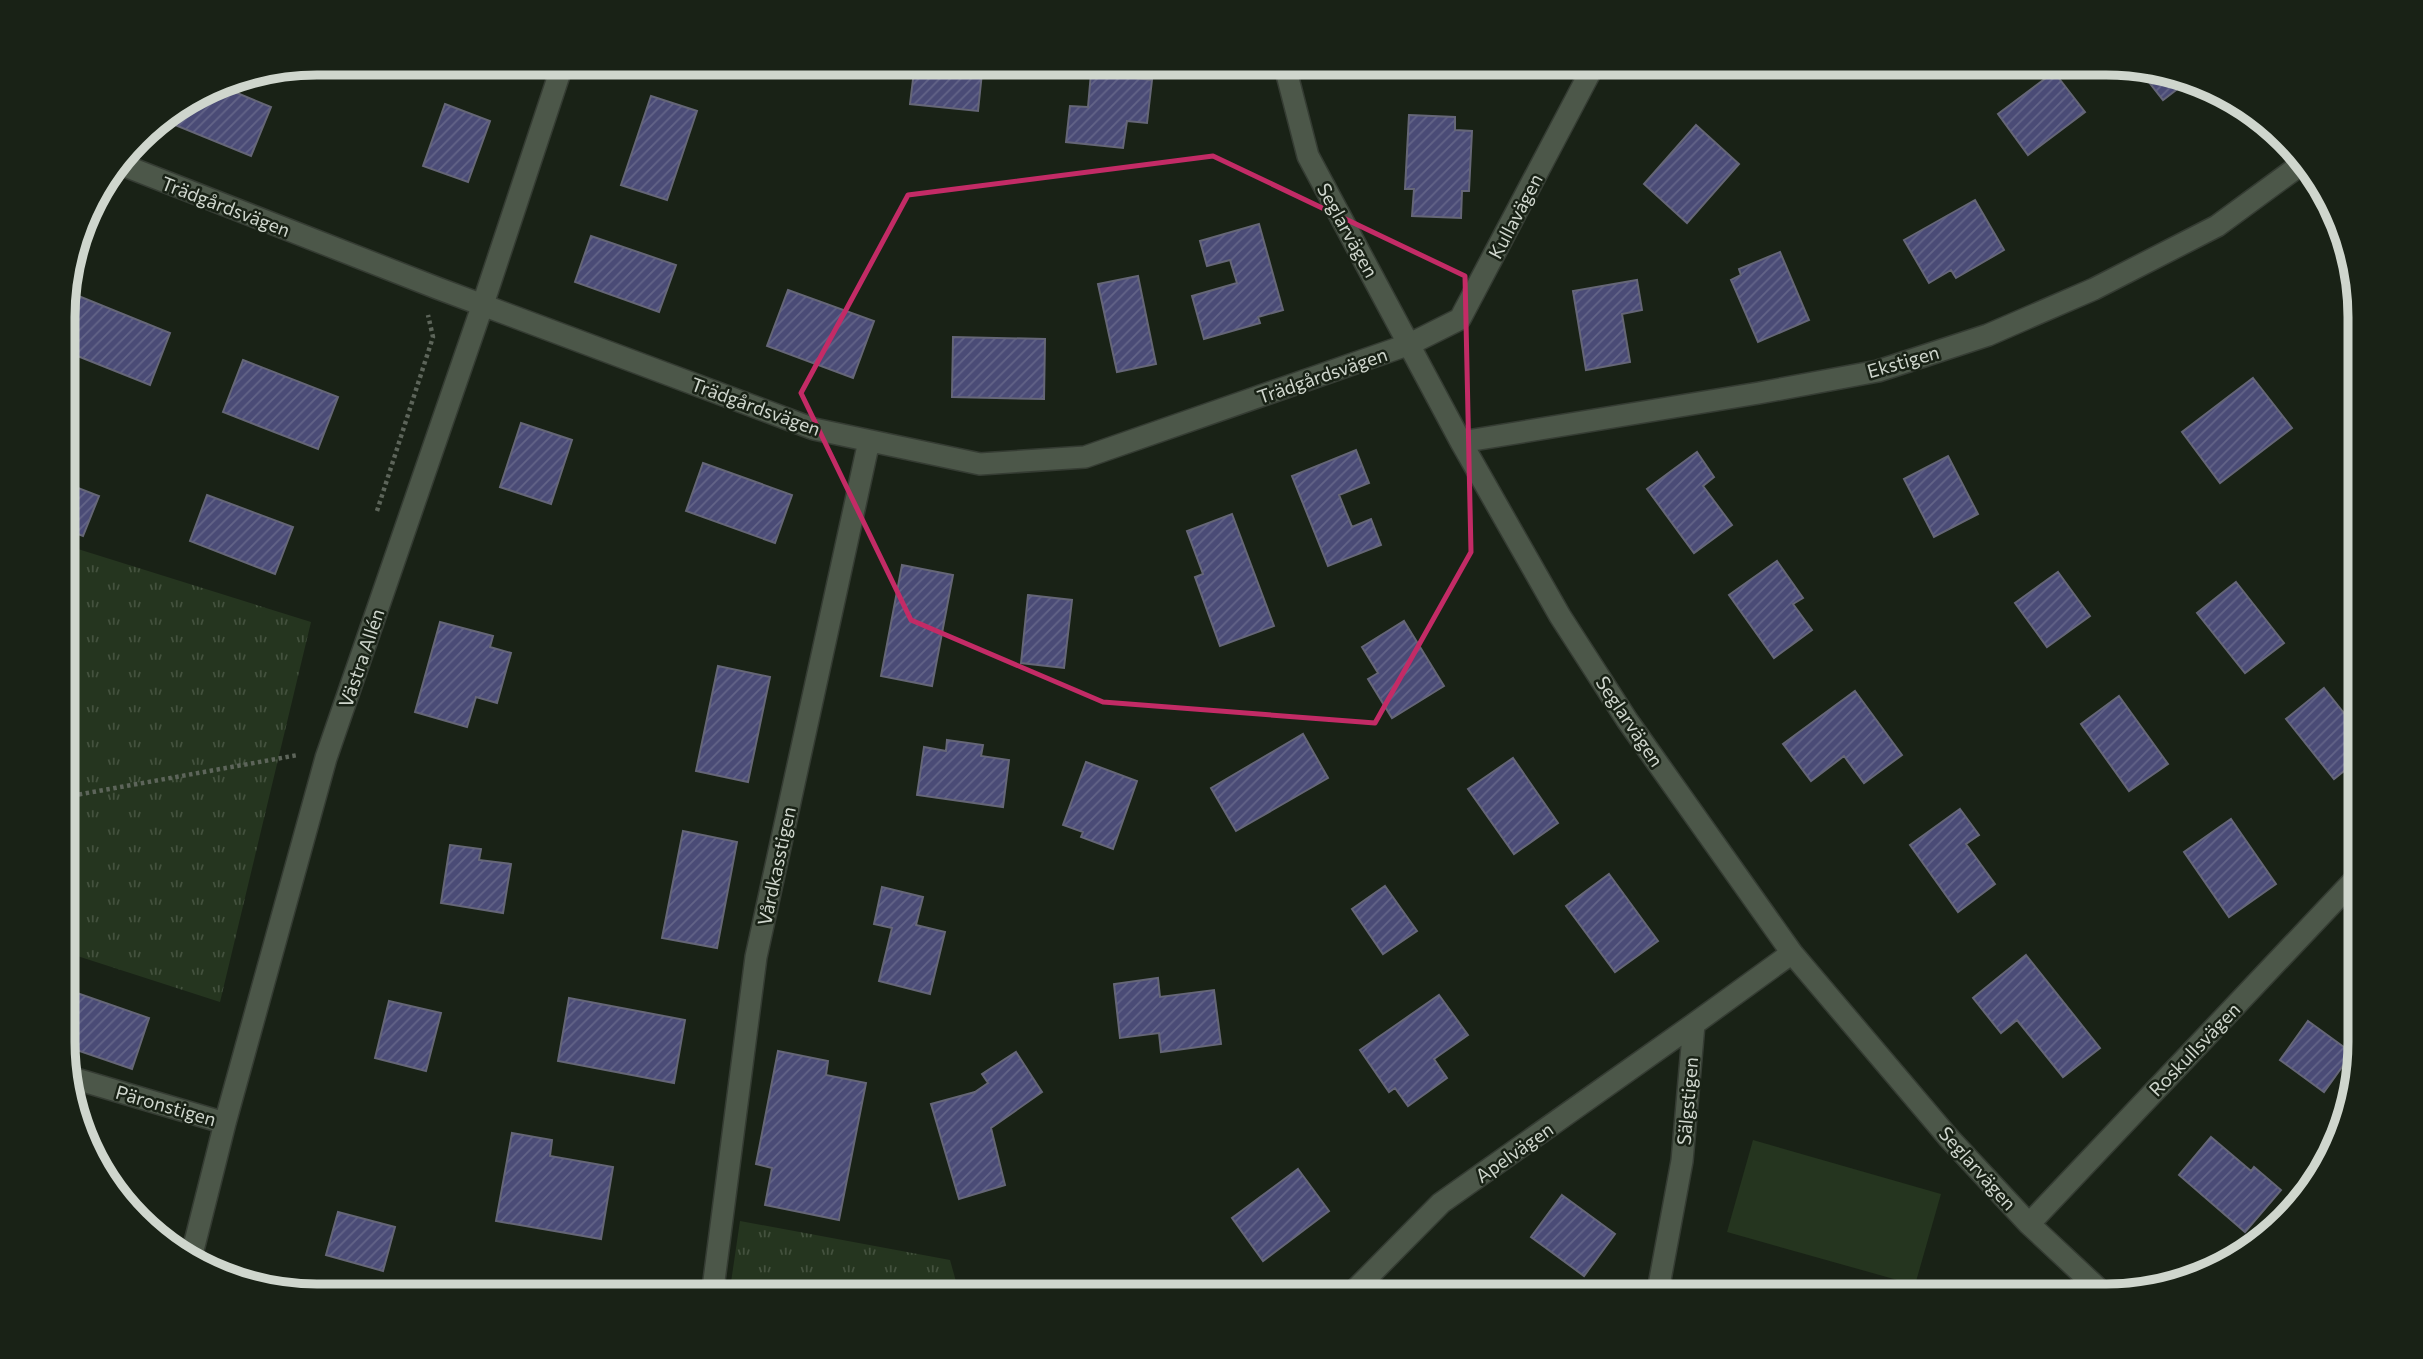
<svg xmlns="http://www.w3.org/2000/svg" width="2423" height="1359" font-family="Commissioner,sans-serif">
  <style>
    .grass { fill: url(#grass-tufts) }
    .garden { fill: #25351f }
    .building { fill: url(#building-hatch); stroke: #656677; stroke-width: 2 }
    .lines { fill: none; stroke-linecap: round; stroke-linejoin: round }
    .street-casing { stroke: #353c33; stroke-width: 24 }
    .path { stroke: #5d655a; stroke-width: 4.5; stroke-dasharray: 3.5 3.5; stroke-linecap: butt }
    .street { stroke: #4c5749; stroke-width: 21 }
    .marked { fill: none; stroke: #c32b66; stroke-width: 5; stroke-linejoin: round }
    .labels { text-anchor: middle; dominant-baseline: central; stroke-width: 5; stroke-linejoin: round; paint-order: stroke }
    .street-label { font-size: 19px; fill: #cfd6cd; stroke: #192216 }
    .rim { fill: none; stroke: #cfd6cd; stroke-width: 9 }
  </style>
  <defs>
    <pattern id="grass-tufts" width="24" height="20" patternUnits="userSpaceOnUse" patternTransform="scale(1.75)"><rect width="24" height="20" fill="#25351f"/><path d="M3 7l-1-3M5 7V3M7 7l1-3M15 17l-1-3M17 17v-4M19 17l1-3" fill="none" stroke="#44523e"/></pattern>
    <pattern id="building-hatch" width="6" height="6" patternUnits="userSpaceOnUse" patternTransform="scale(1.75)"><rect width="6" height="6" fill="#4a4b76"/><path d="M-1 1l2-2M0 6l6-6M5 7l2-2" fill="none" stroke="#636488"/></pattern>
  </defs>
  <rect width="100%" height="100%" fill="#192216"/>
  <!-- grass -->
  <path class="grass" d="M65 545 311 622 220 1002 65 952Z
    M740 1221 950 1260 960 1296H729Z"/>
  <!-- garden -->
  <path class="garden" d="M1753 1140 1941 1194 1915 1285 1727 1232Z"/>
  <!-- building -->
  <path class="building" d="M915 63H983L978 111 910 104Z
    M2054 72 2085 112 2028 155 1998 114Z
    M2141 72 2184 84 2163 100Z
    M1091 73 1152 80 1147 123 1127 121 1123 148 1066 142 1070 106 1088 107Z
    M243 78 237 93 271 107 251 156 175 125 184 105 220 82Z
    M651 96 697 111 667 200 621 185Z
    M445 104 490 121 468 182 423 166Z
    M1409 115 1455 117V130L1472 131 1469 191H1462L1461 218 1412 216 1414 189H1405Z
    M1696 125 1739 164 1687 223 1644 184Z
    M1975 200 2004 250 1956 278 1951 270 1929 283 1904 240Z
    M1259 224 1283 310 1258 317 1260 323 1204 339 1192 296 1237 283 1230 260 1207 266 1200 241Z
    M591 236 676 265 659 312 575 282Z
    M1780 252 1809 320 1758 342 1731 280 1741 275 1739 269Z
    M1138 276 1156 364 1117 372 1098 284Z
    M1637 280 1642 310 1622 314 1630 362 1586 370 1573 291Z
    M788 290 874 321 853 378 767 346Z
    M76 295 170 333 150 385 65 351V323Z
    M953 337 1045 339 1044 399 952 397Z
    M243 360 338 397 318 449 223 412Z
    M2253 378 2292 428 2220 483 2182 432Z
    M521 423 572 440 551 504 500 487Z
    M1356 450 1369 483 1339 495 1352 527 1371 519 1381 545 1328 566 1292 476Z
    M1697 452 1714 477 1703 486 1732 525 1694 553 1647 489Z
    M1948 456 1978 514 1934 537 1904 479Z
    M703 463 792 495 775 543 686 511Z
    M65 483 99 496 83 536 65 529Z
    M207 495 293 527 275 574 190 541Z
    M1232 514 1274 626 1220 646 1195 577 1203 574 1187 531Z
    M1777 561 1803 598 1793 604 1812 630 1774 658 1729 595Z
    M902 565 953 575 932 686 881 676Z
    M2058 572 2090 616 2047 647 2015 603Z
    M2236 582 2284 643 2245 673 2197 613Z
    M1028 595 1072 600 1064 668 1021 663Z
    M1404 621 1444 686 1392 718 1368 679 1378 673 1362 647Z
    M440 622 493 636 490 647 511 653 497 703 476 697 467 727 415 712Z
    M718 666 770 677 748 782 696 771Z
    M2324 688 2359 732V759L2334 779 2286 719Z
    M1855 691 1902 755 1864 783 1844 756 1811 781 1783 744Z
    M2119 696 2168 764 2129 791 2081 724Z
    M1303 734 1328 778 1236 831 1211 788Z
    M947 740 983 745 981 756 1009 760 1003 807 917 795 924 747 946 751Z
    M1513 758 1558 823 1514 854 1468 789Z
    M1086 762 1137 781 1113 849 1081 837 1083 832 1063 825Z
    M1960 809 1979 835 1966 844 1995 884 1958 912 1910 845Z
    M2231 819 2276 884 2229 917 2184 852Z
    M683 831 737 842 717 948 662 938Z
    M450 845 481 849 479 860 511 864 503 913 441 903Z
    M1609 874 1658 941 1615 972 1566 906Z
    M1385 886 1417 931 1383 954 1352 909Z
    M882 887 923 897 916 925 945 932 930 994 879 981 892 928 874 924Z
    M2026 955 2100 1048 2063 1077 2017 1020 2001 1033 1973 998Z
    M1158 978 1160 997 1214 990 1221 1044 1161 1052 1159 1033 1120 1038 1114 984Z
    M74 992 149 1018 132 1069 65 1046V1017Z
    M1439 995 1468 1035 1434 1059 1447 1078 1408 1106 1395 1088 1389 1092 1360 1050Z
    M569 998 685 1020 674 1083 558 1061Z
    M389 1001 441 1013 426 1071 375 1058Z
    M2308 1021 2352 1053 2324 1092 2280 1060Z
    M778 1051 828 1061 826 1075 866 1083 839 1220 765 1205 772 1168 756 1164Z
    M1016 1052 1042 1092 991 1128 1005 1185 959 1199 931 1104 975 1092 988 1083 982 1074Z
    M512 1133 552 1140 550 1156 613 1167 601 1239 496 1221Z
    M2211 1137 2251 1171 2254 1167 2281 1190 2245 1232 2179 1175Z
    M1298 1169 1329 1211 1263 1261 1232 1218Z
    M1562 1195 1615 1234 1584 1276 1531 1237Z
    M338 1212 395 1227 383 1271 326 1255Z"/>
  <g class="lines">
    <!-- street casing -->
    <g class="street-casing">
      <path id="street" d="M1284 63 1308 156 1461 442 1560 616 1627 720 1792 953 1948 1137 2029 1224 2105 1295
        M120 164 437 288 814 429 980 464 1085 457 1410 344 1460 319 1595 63
        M1461 442 1759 393 1878 371 1988 335 2094 289 2217 226 2303 163
        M66 1076 225 1123
        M2029 1224 2359 875
        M190 1262 225 1123 326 758 483 304 563 63
        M712 1296 756 957 869 441
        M1349 1296 1441 1203 1694 1024
        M1657 1296 1682 1161 1694 1024 1792 953"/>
    </g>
    <!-- path -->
    <path class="path" d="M377 511 433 337 428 315
      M65 797 298 755"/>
    <!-- street -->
    <use href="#street" class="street"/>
  </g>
  <!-- marked area -->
  <path class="marked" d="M1213 156 1465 276 1471 552 1375 723 1103 702 911 620 801 393 908 195Z"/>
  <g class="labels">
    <!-- street labels -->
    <g class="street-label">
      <text transform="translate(226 206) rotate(21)">Trädgårdsvägen</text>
      <text transform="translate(1515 216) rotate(-62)">Kullavägen</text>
      <text transform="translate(1348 230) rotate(61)">Seglarvägen</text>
      <text transform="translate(1903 361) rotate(-16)">Ekstigen</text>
      <text transform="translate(1322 375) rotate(-19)">Trädgårdsvägen</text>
      <text transform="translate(756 406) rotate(20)">Trädgårdsvägen</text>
      <text transform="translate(361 658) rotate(-71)">Västra Allén</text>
      <text transform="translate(1630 721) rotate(56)">Seglarvägen</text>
      <text transform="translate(776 866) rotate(-78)">Vårdkasstigen</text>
      <text transform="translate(2194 1049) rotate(-46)">Roskullsvägen</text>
      <text transform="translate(1687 1101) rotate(-85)">Sälgstigen</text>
      <text transform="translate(166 1105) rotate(16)">Päronstigen</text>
      <text transform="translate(1514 1152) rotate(-35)">Apelvägen</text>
      <text transform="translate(1978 1168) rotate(48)">Seglarvägen</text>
    </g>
  </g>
  <!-- crop -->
  <path d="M0 0H2423V1359H0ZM317 75H2106A242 242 0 0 1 2348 317V1042A242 242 0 0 1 2106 1284H317A242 242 0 0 1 75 1042V317A242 242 0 0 1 317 75Z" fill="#192216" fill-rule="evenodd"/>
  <path class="rim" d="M317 75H2106A242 242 0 0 1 2348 317V1042A242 242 0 0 1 2106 1284H317A242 242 0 0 1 75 1042V317A242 242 0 0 1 317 75Z"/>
</svg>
